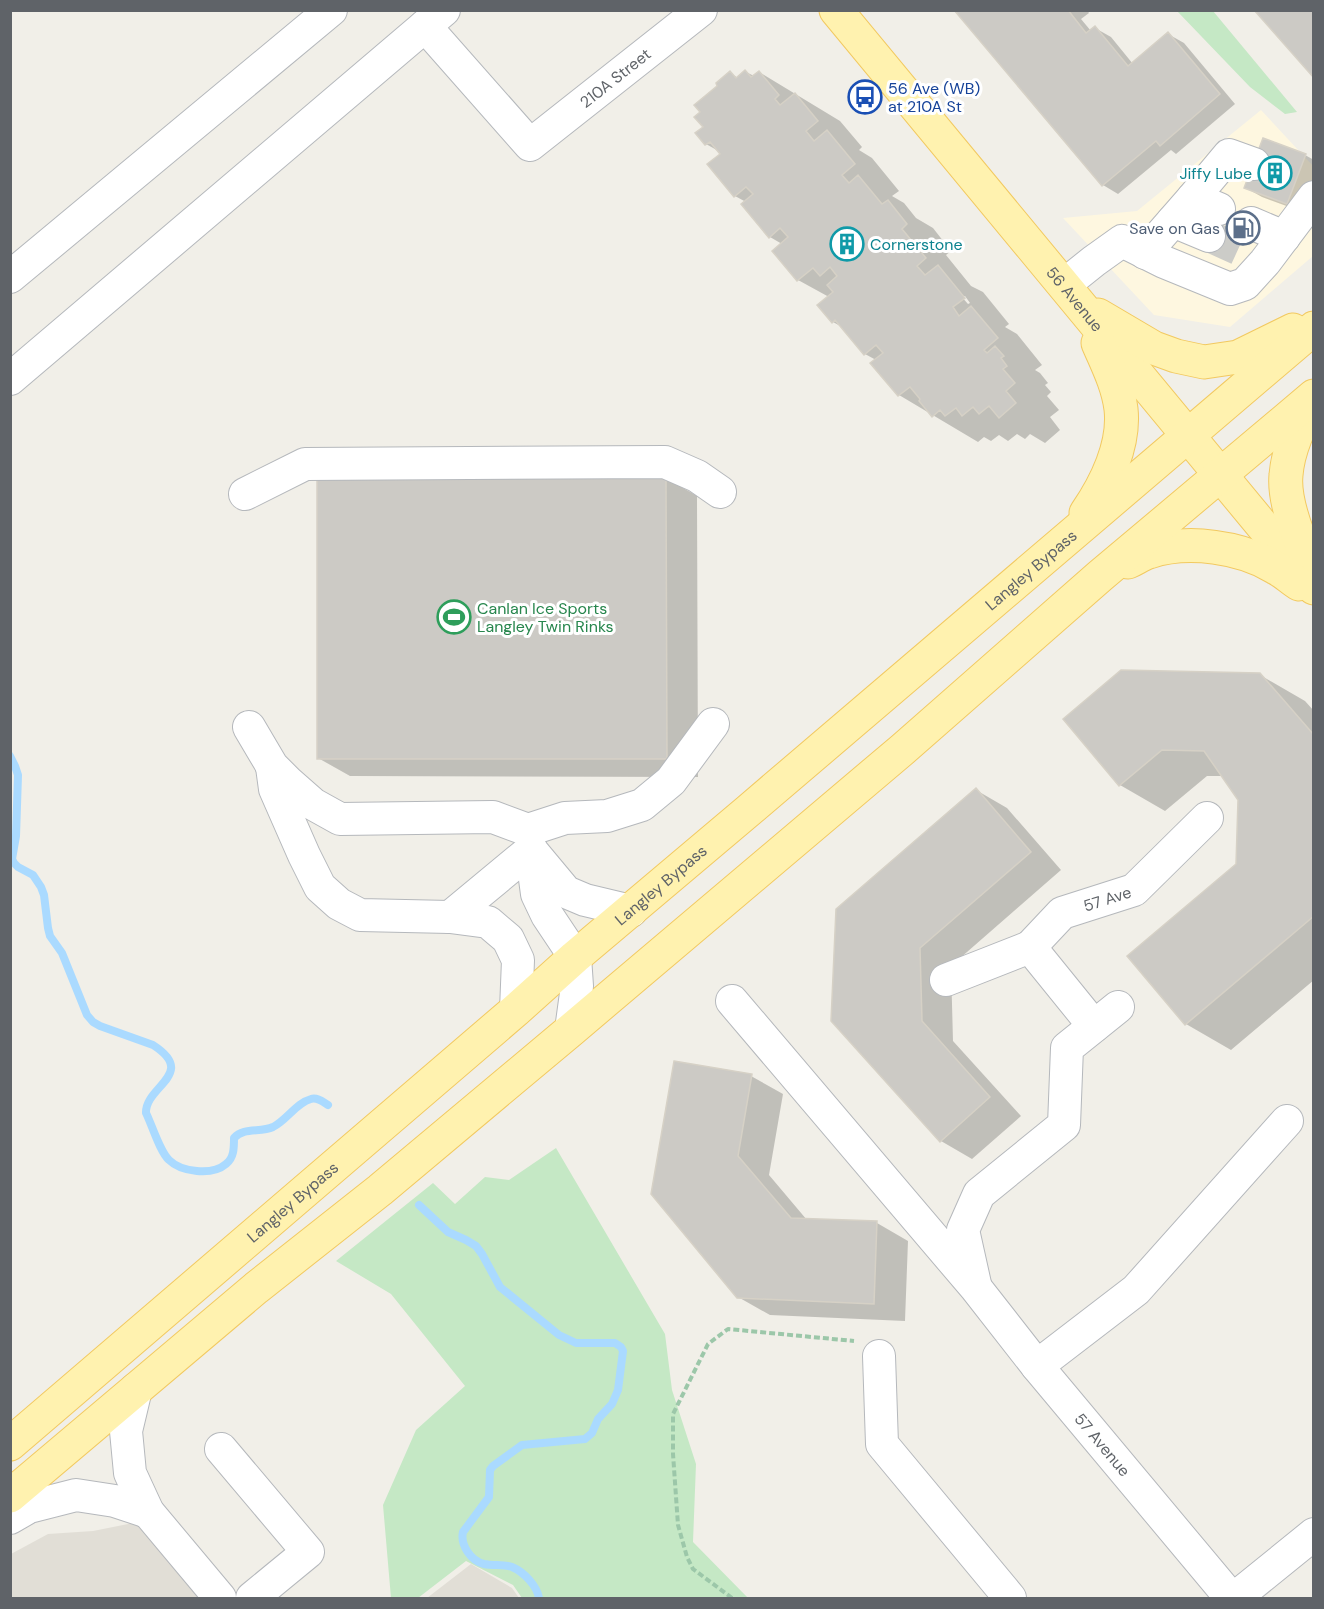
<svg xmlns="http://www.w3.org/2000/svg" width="1324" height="1609" font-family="'DM Sans',sans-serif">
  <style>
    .commercial { fill: #fef7e0 }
    .education { fill: #e1ded6 }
    .green { fill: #c5e8c5 }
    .shadow { fill: #0003; fill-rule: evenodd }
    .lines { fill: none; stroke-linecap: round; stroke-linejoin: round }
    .stream { stroke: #aadaff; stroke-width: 8 }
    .building { fill: #cccac5; stroke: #d6d1c6; stroke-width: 1.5 }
    .minor-tunnel { stroke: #ccccc8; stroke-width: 32; stroke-dasharray: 32 16; stroke-linecap: butt }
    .minor-casing { stroke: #b5b8bc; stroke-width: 34 }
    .major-casing { stroke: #f2c960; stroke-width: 35 }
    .path { stroke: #9cc7a9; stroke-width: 4; stroke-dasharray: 6 3; stroke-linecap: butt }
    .minor { stroke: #fff; stroke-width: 32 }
    .major { stroke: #fff2af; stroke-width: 33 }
    .labels { text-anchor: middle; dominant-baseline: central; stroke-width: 6; stroke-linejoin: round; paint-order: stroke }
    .street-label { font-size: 16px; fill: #5f6368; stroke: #fff }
    .transit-label { font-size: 16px; fill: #164399; stroke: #fff; text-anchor: start }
    .culture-label { font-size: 16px; fill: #0d838f; stroke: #fff; text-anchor: end }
    .service-label { font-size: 16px; fill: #4e5e75; stroke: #fff; text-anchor: end }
    .leisure-label { font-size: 16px; fill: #27864d; stroke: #fff; text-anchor: start }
  </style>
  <rect width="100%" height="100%" fill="#f1efe8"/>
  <!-- commercial -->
  <path class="commercial" d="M1261 110 1313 166V256L1230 327 1154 315 1063 218 1137 211Z"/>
  <!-- education -->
  <path class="education" d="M153 1519 220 1598H11V1554L48 1534 93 1531Z
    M471 1564 512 1588 519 1598H427Z"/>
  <!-- green -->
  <path class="green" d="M1177 11H1213L1297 112 1285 114 1250 87Z
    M556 1148 665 1334 672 1390 696 1464 693 1542 748 1598H522L513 1585 466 1561 418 1598H391L383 1505 416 1430 465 1386 391 1294 336 1261 433 1183 455 1204 485 1177 509 1180Z"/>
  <!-- shadow -->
  <path class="shadow" d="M956 10H1087L1089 13 1081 19 1091 31 1095 28 1111 37 1133 64 1168 34 1184 43 1235 104 1176 154 1171 150 1118 194 1103 185Z
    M746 72 754 76 759 72 840 121 862 147 859 150 872 158 899 191 892 196 904 203 916 218 933 228 951 251 946 255 971 286 983 292 1009 324 1005 327 1017 334 1042 365 1035 370 1040 373 1048 383 1045 385 1051 392 1047 396 1059 410 1050 417 1060 430 1045 443 1030 434 1025 439 1017 434 1008 441 999 435 991 441 984 437 978 442 899 395 876 360 865 354 842 327 833 322 820 305 829 297 798 280 782 244 770 237 746 202 735 196 722 153 706 144 698 134 705 127 719 86 730 73 738 78ZM961 296H965L970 303 968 304Z
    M1305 155 1314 160V184L1303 212 1262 197 1246 188Z
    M666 478 697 496 698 777 350 776 318 758Z
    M1260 675 1305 701 1314 711V980L1231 1050 1186 1024 1237 865 1239 800 1223 776H1207L1165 811 1120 785 1065 719Z
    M976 790 1007 808 1061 870 951 966 953 1041 1021 1116 972 1159 941 1141 833 1021Z
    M751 1076 783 1094 769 1175 807 1220 877 1223 908 1241 905 1321 770 1315 738 1297 653 1194Z"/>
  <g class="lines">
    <!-- stream -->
    <path class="stream" d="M10 756 15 766 18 775 16 836 12 859 14 863 18 867 33 875 41 887 44 895 48 928 50 936 62 953 87 1015 93 1022 100 1026 153 1045C198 1074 145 1086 146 1113 152 1125 160 1152 169 1160 181 1172 212 1176 226 1164 234 1158 234 1148 234 1138 244 1127 260 1133 273 1127 287 1120 296 1103 311 1099 317 1097 323 1102 328 1105
      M419 1205 448 1232 466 1240 476 1246 482 1254 500 1287 559 1335 576 1343H615L621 1347 623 1351 618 1390 612 1404 598 1419 592 1433 585 1439 522 1445 493 1466 490 1470 489 1497 463 1532C460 1545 471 1561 484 1564 494 1566 504 1564 512 1567 524 1572 537 1586 539 1598"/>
  </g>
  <!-- building -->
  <path class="building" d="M954 10H1068L1086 33 1095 26 1128 66 1168 32 1220 94 1160 146 1156 141 1102 186Z
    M1254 10H1314V78Z
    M745 70 751 77 759 71 779 95 775 99 780 105 795 93 818 121 806 131 814 141 827 130 855 164 842 175 849 183 858 175 882 204 888 200 907 224 902 229 926 258 917 266 925 275 938 265 965 298 953 307 959 316 971 306 998 338 984 350 987 353 995 346 1004 356 1001 358 1007 366 1003 369 1015 383 1006 391 1016 403 999 418 989 406 979 414 973 407 962 416 956 408 945 416 940 410 932 417 919 401 920 399 910 387 898 396 870 363 883 353 876 345 864 355 835 320 832 323 817 305 833 292 827 285 837 276 830 267 820 276 813 268 797 281 772 251 788 237 780 228 769 238 741 204 753 194 746 187 734 197 707 164 720 154 710 142 705 145 695 133 703 127 694 117 700 112 694 105 717 86 716 83 730 71 736 78Z
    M1263 138 1306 154 1287 204 1244 188Z
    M317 476H666L667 759H317Z
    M1121 670 1260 673 1314 735V916L1185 1025 1127 956 1236 864 1238 800 1204 751 1162 750 1119 786 1063 719Z
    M976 788 1031 852 920 948 922 1021 990 1097 940 1142 831 1021 836 909Z
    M674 1061 752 1074 738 1156 791 1218 877 1221 874 1304 737 1298 651 1194Z"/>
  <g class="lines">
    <!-- minor-tunnel -->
    <path class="minor-tunnel" d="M1254 164 1296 181
      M1209 236 1242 251"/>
    <!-- minor casing -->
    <g class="minor-casing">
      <g id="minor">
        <path id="s1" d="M444 10 425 26 530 145 701 10"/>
        <path d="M1193 198 1229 155 1254 164"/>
        <path d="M1173 221 1209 236"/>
        <path d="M1251 223 1284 237"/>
        <path d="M1145 253 1193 198 1219 209"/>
        <path d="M10 277 331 10"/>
        <path d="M1064 285 1094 261 1122 241 1164 262 1230 289 1245 284 1265 262 1314 197"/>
        <path d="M10 379 425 26"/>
        <path d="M245 494 305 464 665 462 697 476 720 492"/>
        <path d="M249 727 272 766 288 782 313 804 340 819 493 817 528 830 565 818 607 816 642 805 671 781 713 724"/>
        <path d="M272 767 275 789 304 855 320 887 339 904 360 915 450 917 488 922 508 939 518 960 516 1010"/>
        <path d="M531 849 537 894 547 915 575 957 577 986 571 1030"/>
        <path d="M450 917 531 850 566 892 585 900 631 911"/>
        <path id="s2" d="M1030 947 1062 913 1134 890 1207 818"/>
        <path d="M946 980 1030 947 1094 1026"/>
        <path id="s3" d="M732 1001 976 1288 1037 1366 1231 1598"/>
        <path d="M975 1284 963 1230 979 1194 1064 1125 1067 1048 1118 1007"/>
        <path d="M879 1356 882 1444 1010 1598"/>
        <path d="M1037 1366 1136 1290 1287 1121"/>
        <path d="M136 1389 126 1431 130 1473 148 1512 220 1598"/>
        <path d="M221 1449 308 1552 252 1598"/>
        <path d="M10 1518 29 1507 76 1495 115 1501 148 1512"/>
        <path d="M1235 1598 1314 1534"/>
      </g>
    </g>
    <!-- major casing -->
    <g class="major-casing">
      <g id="major">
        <path id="s4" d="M836 10 1314 588"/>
        <path d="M1098 315 1154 348 1176 356 1204 362 1238 357 1293 330"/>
        <path d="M1312 401C1300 425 1288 449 1286 475 1283 504 1302 547 1314 573"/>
        <path d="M1086 513C1106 484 1125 445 1121 409 1118 385 1107 364 1098 343"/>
        <path d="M1128 562C1135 559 1142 554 1149 552 1188 539 1242 547 1276 568 1284 572 1291 579 1299 584"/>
        <path id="s5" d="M10 1444 516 1010 575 957 748 811 1314 328"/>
        <path d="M10 1496 256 1288 380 1190 571 1030 903 749 1100 576 1314 396"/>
      </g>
    </g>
    <!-- path -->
    <path class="path" d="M732 1598 693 1569 687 1557 678 1525 673 1454V1414L708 1344 728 1329 854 1341"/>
    <!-- minor -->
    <use href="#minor" class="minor"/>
    <!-- major -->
    <use href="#major" class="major"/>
  </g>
  <!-- icons -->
  <defs>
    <g id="bus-ring" transform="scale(1.725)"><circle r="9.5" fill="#fff" stroke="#1a4fb4" stroke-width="1.5"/><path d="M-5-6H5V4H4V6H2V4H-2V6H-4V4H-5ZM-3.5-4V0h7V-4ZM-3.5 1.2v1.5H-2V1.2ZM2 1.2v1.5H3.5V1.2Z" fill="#1a4fb4"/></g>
    <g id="building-ring" transform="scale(1.725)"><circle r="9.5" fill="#fff" stroke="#0f9aa8" stroke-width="1.5"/><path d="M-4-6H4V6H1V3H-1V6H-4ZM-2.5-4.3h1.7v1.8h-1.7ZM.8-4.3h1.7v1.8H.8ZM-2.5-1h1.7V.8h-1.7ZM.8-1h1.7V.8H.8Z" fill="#0f9aa8"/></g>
    <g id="fuel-ring" transform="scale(1.725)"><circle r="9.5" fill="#fff" stroke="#5c6f8a" stroke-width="1.5"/><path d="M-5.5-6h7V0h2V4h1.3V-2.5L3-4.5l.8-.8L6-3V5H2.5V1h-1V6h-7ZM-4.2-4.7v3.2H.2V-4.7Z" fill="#5c6f8a"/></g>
    <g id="stadium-ring" transform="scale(1.725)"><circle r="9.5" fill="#fff" stroke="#2e9e5b" stroke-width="1.5"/><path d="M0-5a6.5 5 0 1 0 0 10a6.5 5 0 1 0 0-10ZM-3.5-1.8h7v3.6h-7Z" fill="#2e9e5b"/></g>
  </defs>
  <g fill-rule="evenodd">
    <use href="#bus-ring" x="865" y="97"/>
    <use href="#building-ring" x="1275" y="173"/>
    <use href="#fuel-ring" x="1243" y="228"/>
    <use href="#building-ring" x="847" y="244"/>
    <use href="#stadium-ring" x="454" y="617"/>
  </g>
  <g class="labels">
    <!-- street labels -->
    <g class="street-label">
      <text stroke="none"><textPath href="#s1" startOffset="292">210A Street</textPath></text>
      <text stroke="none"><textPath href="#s4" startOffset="375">56 Avenue</textPath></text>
      <text stroke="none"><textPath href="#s5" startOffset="1344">Langley Bypass</textPath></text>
      <text stroke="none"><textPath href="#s5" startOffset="858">Langley Bypass</textPath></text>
      <text stroke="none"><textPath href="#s2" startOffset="94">57 Ave</textPath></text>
      <text stroke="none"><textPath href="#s5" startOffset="372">Langley Bypass</textPath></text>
      <text stroke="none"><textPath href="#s3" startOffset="578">57 Avenue</textPath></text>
    </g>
    <!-- transit labels -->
    <g class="transit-label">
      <text x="888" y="88">56 Ave (WB)<tspan x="888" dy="18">at 210A St</tspan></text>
    </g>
    <!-- culture labels -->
    <g class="culture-label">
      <text x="1252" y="173">Jiffy Lube</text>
      <text x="870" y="244" text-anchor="start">Cornerstone</text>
    </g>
    <!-- service labels -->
    <g class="service-label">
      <text x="1220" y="228">Save on Gas</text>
    </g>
    <!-- leisure labels -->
    <g class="leisure-label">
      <text x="477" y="608">Canlan Ice Sports<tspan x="477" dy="18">Langley Twin Rinks</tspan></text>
    </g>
  </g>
  <!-- border -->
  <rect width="1324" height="1609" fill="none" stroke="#5f6368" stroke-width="24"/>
</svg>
